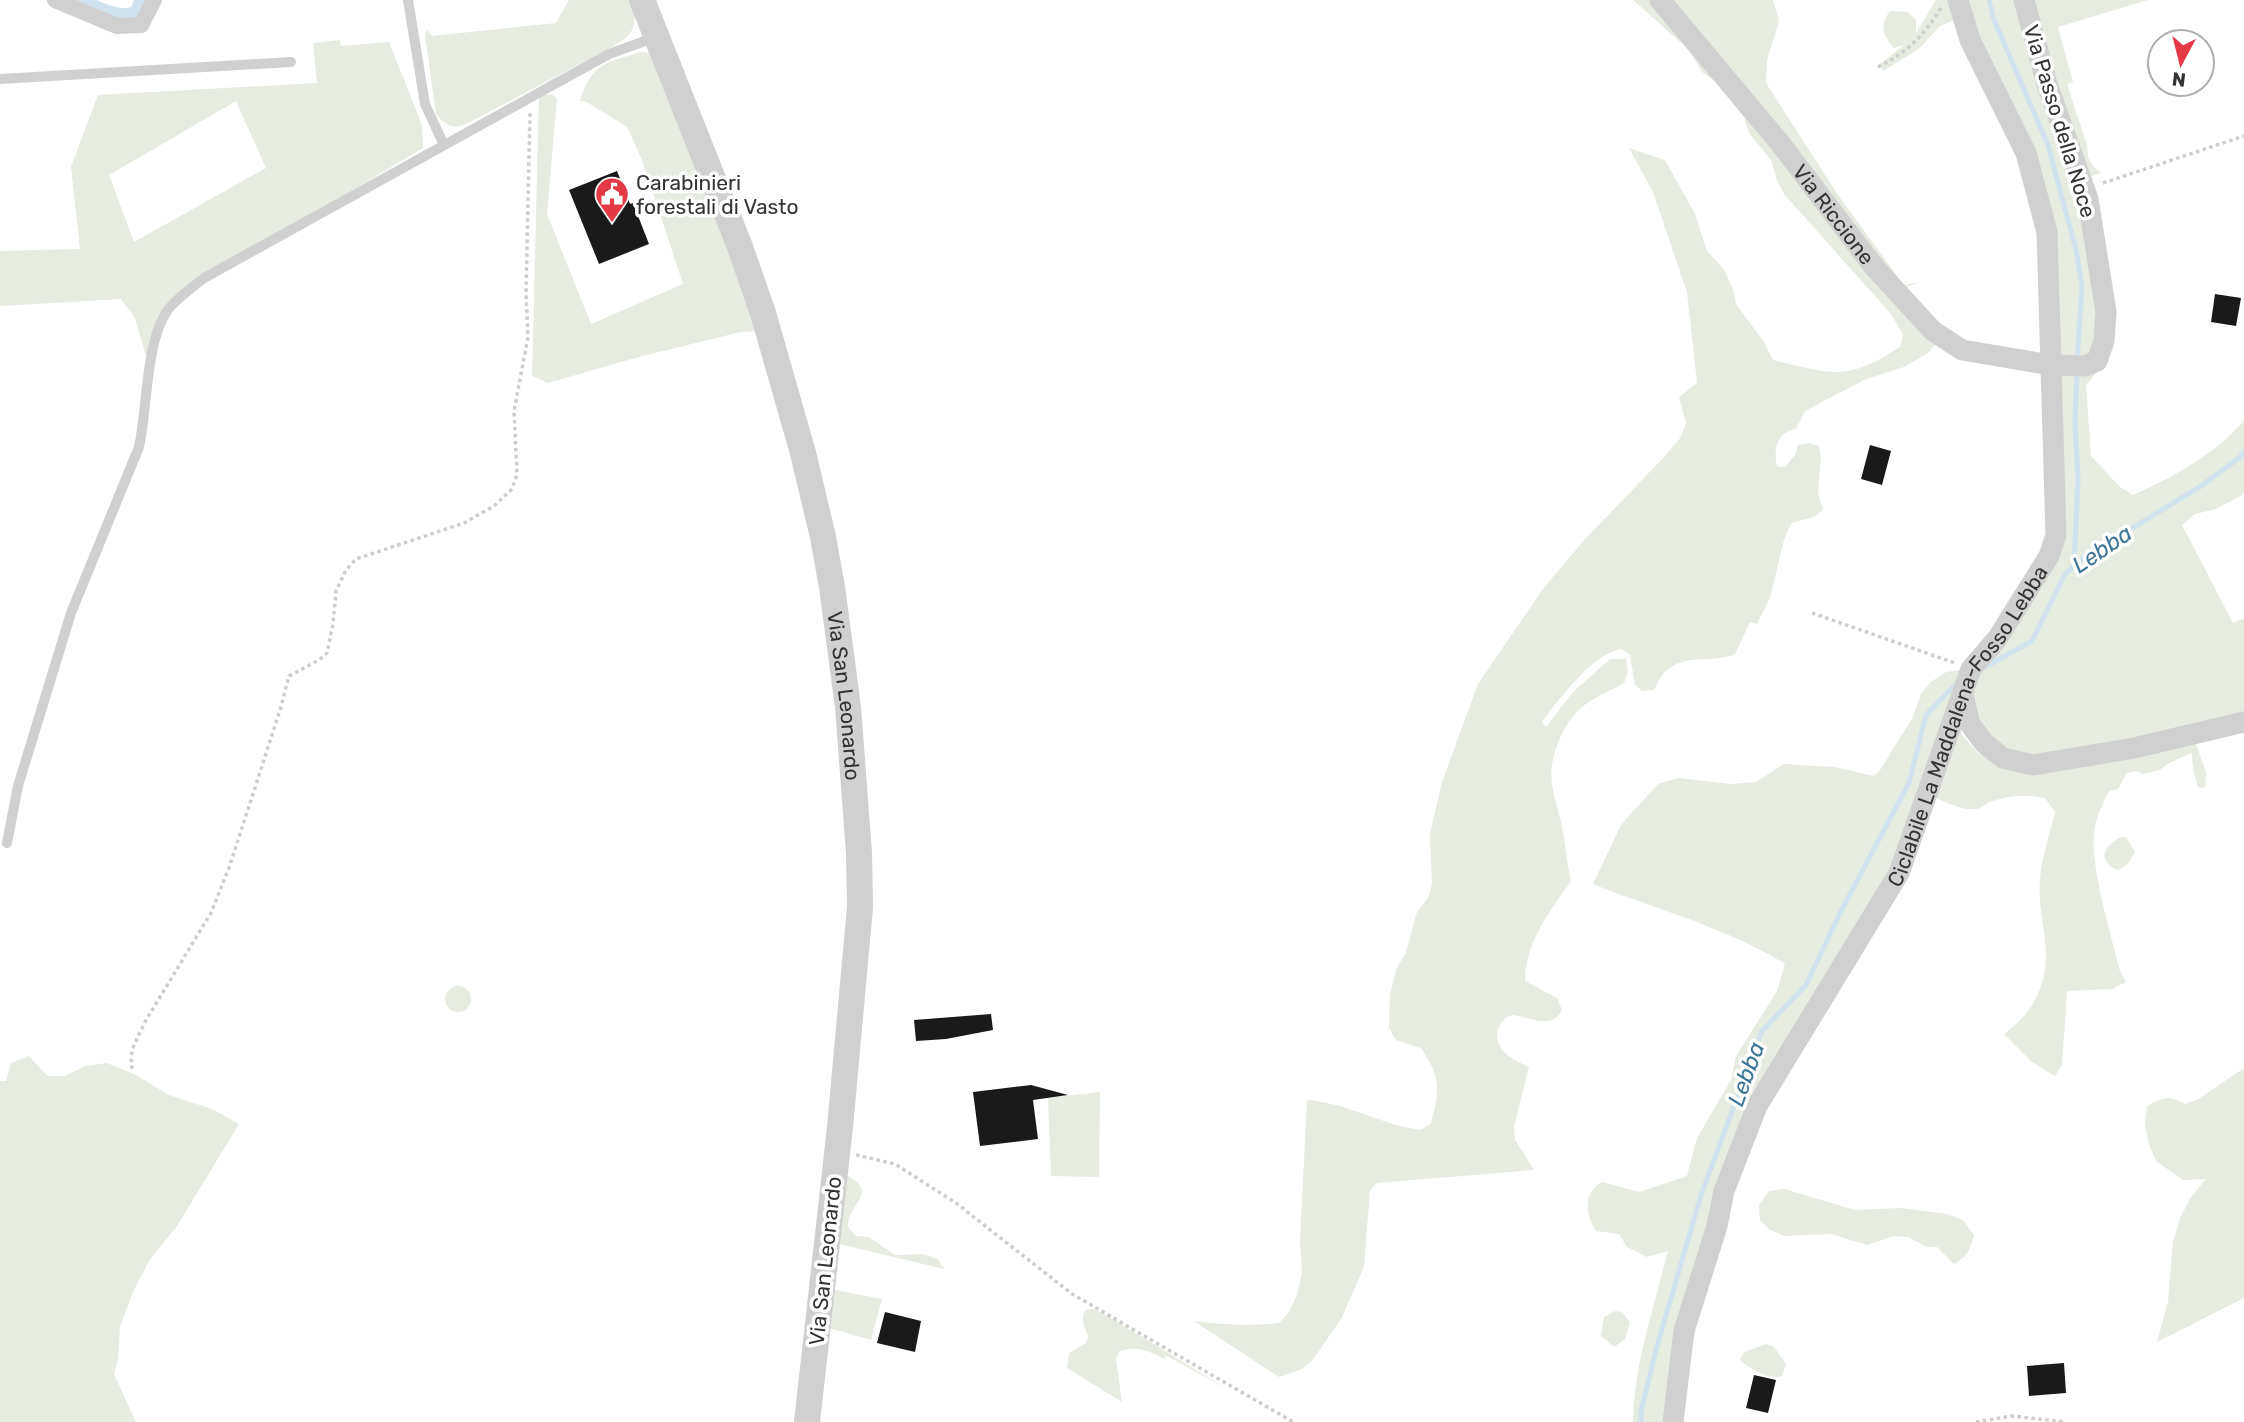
<svg xmlns="http://www.w3.org/2000/svg" width="2244" height="1422" font-family="Rubik,sans-serif">
  <style>
    .green { fill: #e6ecdf; fill-rule: evenodd }
    .lines { fill: none; stroke-linecap: round; stroke-linejoin: round }
    .stream { stroke: #cfe2ee; stroke-width: 5 }
    .canal { stroke: #cfe2ee; stroke-width: 19 }
    .building { fill: #1a1a1a }
    .path { stroke: #cdcdcd; stroke-width: 3.5; stroke-dasharray: 3.5 3.5; stroke-linecap: butt }
    .service { stroke: #d0d0d0; stroke-width: 10 }
    .pedestrian { stroke: #d0d0d0; stroke-width: 16 }
    .minor { stroke: #d0d0d0; stroke-width: 21 }
    .tertiary { stroke: #d0d0d0; stroke-width: 26 }
    .labels { text-anchor: middle; dominant-baseline: central; stroke-width: 7; stroke-linejoin: round; paint-order: stroke }
    .street-label { font-size: 21px; fill: #333; stroke: #fff }
    .poi-label { font-size: 21px; fill: #333; stroke: #fff; text-anchor: start }
    .water-label { font-size: 23px; font-style: italic; fill: #3f7597; stroke: #fff }
  </style>
  <rect width="100%" height="100%" fill="#fff"/>
  <!-- green -->
  <path class="green" d="M569 0H633C637 28 635 34 610 48L474 120C456 129 449 130 436 114L425 34 427 30 432 36 556 23Z
    M1633 0H1657L1935 345 1928 353 1904 367 1864 380 1805 411 1796 429C1777 432 1773 449 1777 466L1785 467 1795 455 1798 445 1809 443 1819 446 1821 458 1818 493 1823 510 1814 517 1791 523 1784 540 1770 598 1757 624 1750 622 1735 654C1713 664 1685 653 1666 671 1661 675 1657 684 1654 690L1642 691 1635 685 1630 655 1622 649C1594 652 1558 700 1542 722L1546 727 1572 693 1610 659H1626L1628 671 1624 683C1607 693 1587 699 1574 715 1567 723 1562 733 1558 743 1543 781 1557 796 1563 832 1566 849 1567 864 1571 881 1550 911 1525 943 1525 981L1557 998 1562 1010C1552 1030 1531 1018 1513 1015 1495 1019 1493 1040 1504 1052 1511 1059 1521 1063 1529 1067L1514 1127 1515 1140 1534 1170 1377 1183 1370 1190 1364 1267 1341 1319 1312 1361 1302 1369 1279 1377 1194 1321C1222 1325 1251 1326 1279 1323L1289 1312 1297 1295 1302 1272 1300 1242 1307 1100C1347 1103 1382 1125 1421 1130L1431 1123C1440 1089 1441 1078 1421 1048L1396 1040 1389 1028 1390 995 1396 970 1406 952 1417 912 1428 898 1432 884 1430 834 1442 782 1478 684 1545 586 1588 536 1665 456 1681 437 1686 423 1679 397 1697 383 1687 292 1653 192 1629 148 1665 160 1695 214 1707 251 1724 269 1733 289 1736 304 1764 342 1773 360C1833 374 1845 382 1900 347L1903 335 1891 314 1784 194 1777 180 1771 160 1749 133 1744 117 1716 82 1702 72 1689 50Z
    M1663 0H1773L1779 21 1767 60 1766 83 1838 195 1900 280 1905 285 1921 282 1901 289Z
    M1936 0H1948L1954 20 1940 26 1919 49 1883 71 1880 64 1904 45 1894 48C1883 35 1879 26 1890 11L1908 12 1916 20V33Z
    M1967 0H2017L2069 157 2099 282 2097 354 2060 361 2055 232 1979 38Z
    M2028 0H2148L2058 27 2073 82 2067 84 2087 145 2088 157 2093 166 2101 173 2085 178Z
    M340 40 341 46 389 42 422 125 423 148 174 297 146 356 135 318 121 299 0 306V251L80 249 71 167 98 95 317 83 313 43ZM236 101 266 168 134 242 109 175Z
    M641 52 649 53 760 331 741 332 642 356 548 383 532 376 539 96 552 94 557 99 547 214 591 324 683 284 642 160 627 127 585 101H580C592 62 606 63 641 52Z
    M2098 371 2086 385 2091 456 2120 487 2133 495C2173 477 2215 455 2244 420V494L2216 509 2195 514 2182 525 2233 623 2244 618V719L2018 759 1978 726 1968 691 1990 658 2014 632 2042 583 2058 376Z
    M1961 670 1955 707 1962 735 1978 753 2018 771 2193 736 2206 772 2205 788 2198 787C2194 776 2192 764 2192 753L2169 763 2160 770 2143 774 2137 771 2127 773 2118 789 2109 791C2102 805 2096 817 2094 832 2090 866 2111 935 2120 971L2126 982 2112 989 2067 991 2062 1065 2055 1076 2032 1062 2004 1034C2036 1011 2050 979 2045 940 2043 920 2038 901 2040 881 2041 858 2050 834 2055 812L2045 798C2025 794 2010 795 1990 802 1985 804 1981 809 1976 809 1962 811 1946 802 1933 797L1904 856 1745 1150 1669 1422H1633C1634 1364 1654 1307 1668 1251L1647 1257 1627 1247 1619 1234 1596 1231C1585 1215 1583 1192 1602 1182L1639 1192 1687 1176 1697 1138 1731 1080 1736 1056 1777 991 1785 964C1726 927 1657 910 1593 884L1621 825 1658 784 1678 778 1731 784 1756 782 1784 764 1835 767 1874 776 1880 770 1913 717 1921 694 1931 682 1946 672Z
    M2121 837H2126L2135 852 2127 865 2118 870C2096 861 2104 846 2121 837Z
    M445 999a13 13 0 1 1 26 0a13 13 0 1 1-26 0Z
    M29 1056 47 1076H65L85 1066 107 1063 136 1075 169 1095 212 1109 239 1124 177 1226 150 1259 133 1292 120 1327 118 1359 114 1374 136 1422H0V1081H6L11 1063Z
    M2244 1068V1298L2157 1342 2168 1302 2173 1242 2180 1218 2191 1197 2206 1179 2183 1180 2156 1161 2149 1145 2145 1124 2147 1106C2161 1097 2171 1095 2185 1104L2197 1100Z
    M1100 1092 1099 1177 1051 1176 1048 1098Z
    M842 1173C883 1192 848 1201 848 1227L856 1236 869 1237 895 1255 923 1254 938 1259 944 1269 835 1243Z
    M1784 1189 1855 1210 1901 1208 1947 1214 1963 1220 1974 1235C1971 1249 1966 1258 1954 1264L1937 1247H1927L1908 1237 1894 1236 1867 1245 1831 1234 1784 1236 1769 1229 1760 1220 1759 1205 1769 1191Z
    M830 1289 882 1299 871 1340 826 1327Z
    M1093 1309 1106 1315 1229 1390 1165 1355V1359C1151 1352 1135 1344 1119 1352L1116 1360 1122 1402 1067 1368 1069 1353 1086 1343 1088 1336C1085 1328 1079 1318 1086 1310Z
    M1615 1311 1622 1312 1630 1322 1625 1339 1614 1347 1601 1336 1604 1317Z
    M1766 1344 1774 1347 1786 1364 1782 1376C1766 1380 1752 1370 1740 1360L1744 1352Z"/>
  <g class="lines">
    <!-- stream -->
    <path class="stream" d="M1989 0 1994 20 2048 145 2076 250 2082 286 2077 362
      M2074 566 2078 479 2075 422 2077 372
      M1985 667 2032 641 2065 574 2082 559 2201 486 2239 458 2244 452
      M1641 1422V1411L1656 1350 1701 1195 1762 1031 1806 985 1840 913 1909 783 1926 715 1955 685"/>
    <!-- canal -->
    <path class="canal" d="M77 2C96 9 120 25 139 14L144 0"/>
  </g>
  <!-- building -->
  <path class="building" d="M617 171 630 204 633 203 649 244 599 264 569 190Z
    M2215 294 2241 298 2236 326 2211 322Z
    M1870 445 1891 451 1882 485 1861 479Z
    M991 1014 993 1030 946 1039 916 1041 914 1020Z
    M1031 1085 1068 1095 1033 1100 1038 1139 980 1146 973 1092Z
    M885 1312 921 1321 915 1352 877 1343Z
    M2064 1363 2066 1393 2029 1396 2027 1366Z
    M1754 1375 1776 1380 1768 1413 1746 1408Z"/>
  <g class="lines">
    <!-- path -->
    <path class="path" d="M1878 67C1908 52 1924 35 1941 8
      M2103 183 2244 136
      M1812 613 1955 663
      M132 1069 131 1057 134 1045 146 1020 211 913 230 865 281 707 289 676 319 660 327 653 333 624 336 591 346 570 356 559 464 523 494 506 512 489 517 474 514 411 528 337 526 293 530 113
      M856 1155 895 1164 956 1203 1072 1294 1293 1422
      M1976 1422 2012 1416 2066 1422"/>
    <!-- service -->
    <path class="service" d="M408 0 425 104 444 145
      M0 79 291 62
      M7 843 18 786 71 613 139 447C148 407 145 336 171 306 181 295 193 287 204 278L609 54 656 37"/>
    <!-- pedestrian -->
    <path class="pedestrian" d="M55 0 117 26 141 25 154 0"/>
    <!-- minor -->
    <g class="minor">
      <path id="s1" d="M1660 0 1780 143 1875 268 1933 331 1962 350 2051 365 2085 366 2097 361 2104 341 2106 312 2088 199 2047 84 2024 0"/>
      <path d="M1963 696 1970 724 1984 743 2003 758 2033 765 2134 748 2244 722"/>
      <path id="s2" d="M1673 1422 1684 1331 1717 1226 1724 1191 1757 1106 1899 873 1971 669 1997 639 2049 556 2056 535 2047 232 2026 153 1970 40 1958 0"/>
    </g>
    <!-- tertiary -->
    <path class="tertiary" id="s3" d="M642 0 740 247 763 313 803 453 823 537 832 587 848 707 859 853 860 907 840 1127 807 1422"/>
  </g>
  <!-- icons -->
  <defs>
    <g id="civic-pin" transform="scale(1.75)"><path d="M0 17L-7.5 6A9.5 9.5 0 1 1 7.5 6Z" fill="#e63946" stroke="#fff"/><path d="M-.6-6.5H3V-4.5H.6V-3L4-1V1h2V6H-6V1h2V-1L-.6-3ZM-1.2 2.5V6h2.4V2.5Z" fill="#fff"/></g>
  </defs>
  <g fill-rule="evenodd">
    <use href="#civic-pin" x="612" y="194"/>
  </g>
  <g class="labels">
    <!-- street labels -->
    <g class="street-label">
      <text transform="translate(2060 121) rotate(73)">Via Passo della Noce</text>
      <text stroke="none"><textPath href="#s1" startOffset="276">Via Riccione</textPath></text>
      <text stroke="none"><textPath href="#s3" startOffset="728">Via San Leonardo</textPath></text>
      <text stroke="none"><textPath href="#s2" startOffset="765">Ciclabile La Maddalena-Fosso Lebba</textPath></text>
      <text transform="translate(825 1261) rotate(-84)">Via San Leonardo</text>
    </g>
    <!-- poi labels -->
    <g class="poi-label">
      <text x="636" y="182">Carabinieri<tspan x="636" dy="24">forestali di Vasto</tspan></text>
    </g>
    <!-- water labels -->
    <g class="water-label">
      <text transform="translate(2102 549) rotate(-34)">Lebba</text>
      <text transform="translate(1746 1074) rotate(-70)">Lebba</text>
    </g>
  </g>
  <!-- north arrow -->
  <g transform="translate(2181 63) rotate(187)"><circle r="33" fill="#ffffff" stroke="#adadad" stroke-width="2"/>
  <path d="M0-5L12 26L0 18L-12 26Z" fill="#e63946"/>
  <text y="-10" font-size="19" font-weight="bold" text-anchor="middle" fill="#333333">N</text>
  </g>
</svg>
